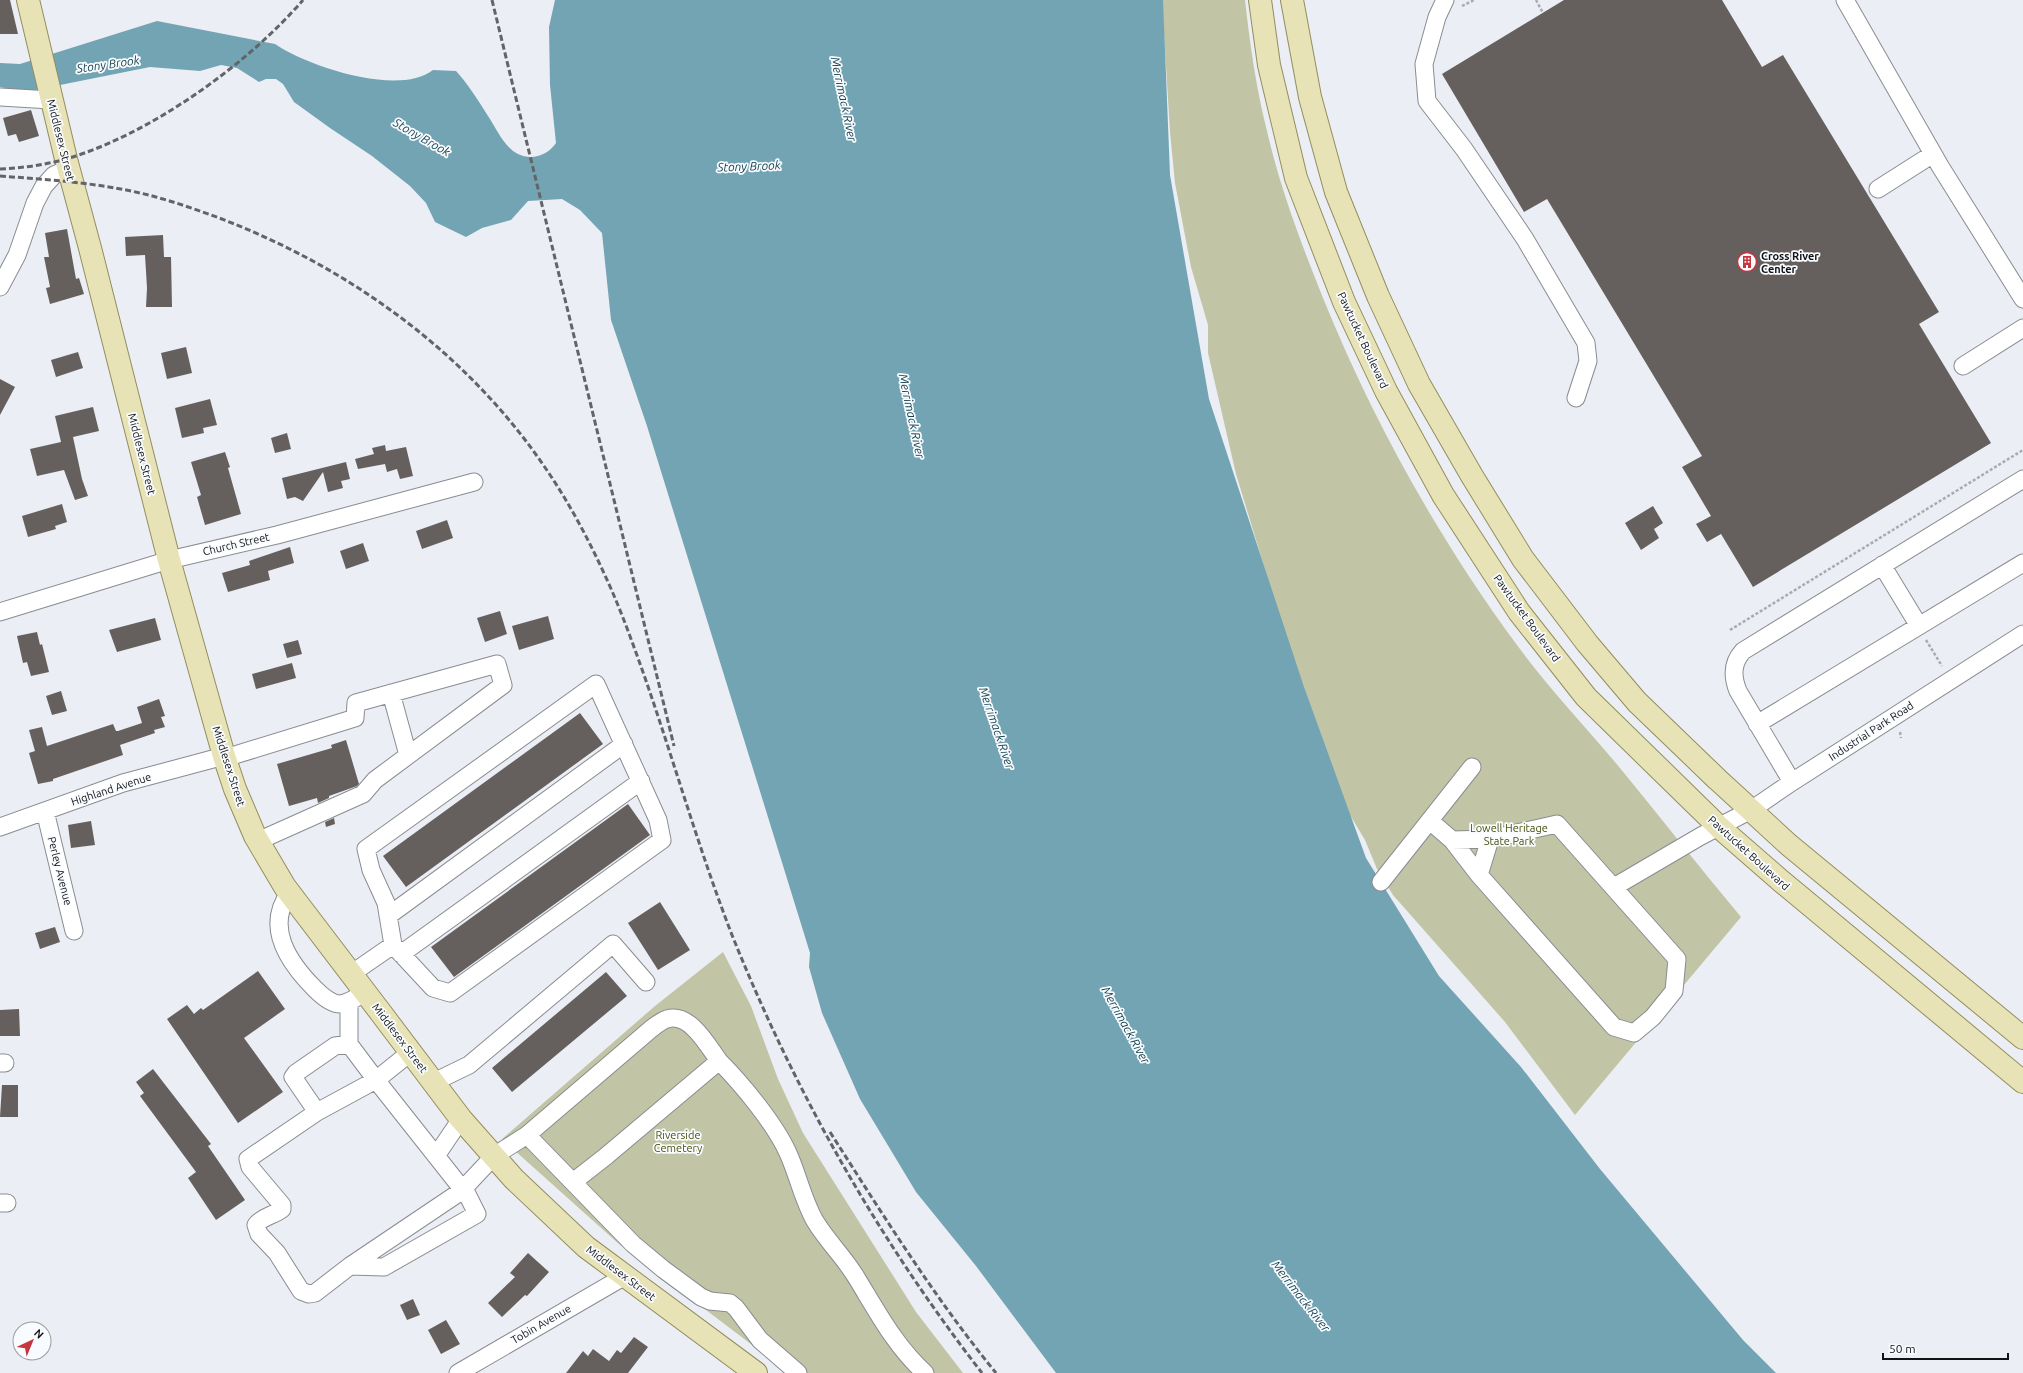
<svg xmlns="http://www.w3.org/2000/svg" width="2023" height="1373" font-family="Ubuntu,sans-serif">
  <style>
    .green { fill: #c1c5a5 }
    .water { fill: #73a4b4 }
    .building { fill: #65605d }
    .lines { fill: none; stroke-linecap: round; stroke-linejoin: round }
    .minor-casing { stroke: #898c91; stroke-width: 19 }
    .major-casing { stroke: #928e5d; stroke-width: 24 }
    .path { stroke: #a8abb0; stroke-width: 2.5; stroke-dasharray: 3 2; stroke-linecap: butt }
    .minor { stroke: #fff; stroke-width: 17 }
    .major { stroke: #e8e3b6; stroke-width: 22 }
    .rail { stroke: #626467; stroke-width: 3; stroke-dasharray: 6 3; stroke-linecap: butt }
    .labels { text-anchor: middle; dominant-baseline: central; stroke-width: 3.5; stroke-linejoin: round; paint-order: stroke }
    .street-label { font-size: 11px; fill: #111214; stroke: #f9fcff }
    .poi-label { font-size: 11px; font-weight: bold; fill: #111214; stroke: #f9fcff; text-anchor: start }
    .park-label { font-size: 11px; fill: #4c500b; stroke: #f9fcff }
    .water-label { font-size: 12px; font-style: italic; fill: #16424f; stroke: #f9fcff }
  </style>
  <rect width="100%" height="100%" fill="#ebeef4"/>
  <!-- green -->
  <path class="green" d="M1162 0H1245C1250 44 1256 88 1267 131 1280 188 1301 243 1323 298 1373 421 1438 538 1517 645 1549 689 1586 727 1620 768 1660 817 1700 868 1741 917L1575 1115 1505 1022 1393 895 1377 869 1365 840 1329 780 1236 474 1208 353V325L1191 267 1175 183 1170 132Z
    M723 952 751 1006 778 1079 803 1133 916 1312 963 1373H789L619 1244 502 1139 655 1006Z"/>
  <!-- water -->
  <path class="water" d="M555 0H1163L1170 175 1209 399 1304 687 1366 858 1439 976 1521 1067 1600 1169 1743 1340 1776 1373H1056L976 1266 916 1192 860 1099 822 1013 809 967 810 953 647 426 611 320 602 233 580 210 562 199 528 201 511 220 482 228 466 237 435 222 426 203 410 186 372 156 330 128 294 102 283 84 276 79H266L259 82 237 68 221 65 200 71 150 67 25 92 0 87V63L20 64 157 21 275 44C307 66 399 97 433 70L456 71C468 84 478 100 488 116 496 128 504 147 518 154 532 161 548 155 556 143L550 85 549 27Z"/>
  <!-- building -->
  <path class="building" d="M0 0H10L18 34H0Z
    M1564 0H1722L1762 67 1783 55 1939 312 1919 324 1991 443 1753 587 1721 534 1707 542 1696 524 1711 516 1682 467 1702 456 1547 199 1524 212 1442 74Z
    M31 110 39 136 19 142 16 134 8 136 3 118Z
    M67 229 76 279 79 278 84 294 50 304 46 288 50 287 44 257H49L45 233Z
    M163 235 164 257H171L172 307H146L147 288 145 255 126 256 125 237Z
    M186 347 192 373 167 379 161 353Z
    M78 352 83 368 56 377 51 360Z
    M0 379 15 387 0 415Z
    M210 399 217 425 203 428 204 433 182 438 175 408Z
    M93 407 99 431 73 437 82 479 88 496 75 500 64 470 37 476 30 449 61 442 55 416Z
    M287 433 291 449 275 453 271 438Z
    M385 445 386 451 406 447 413 476 400 479 397 469 387 472 385 464 358 469 355 459 374 454 372 448Z
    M225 452 230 467 228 468 241 514 205 525 197 497 201 495 191 462Z
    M346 462 350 479 341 481 343 488 328 492 323 472 303 501 295 497 287 499 282 478Z
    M62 504 67 522 55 526 56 529 28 537 22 516Z
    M1653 506 1663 523 1654 529 1659 538 1641 550 1625 523Z
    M447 520 453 538 422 549 416 531Z
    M363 543 369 561 346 569 340 551Z
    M290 547 294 563 268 571 270 580 228 592 222 573 250 565 249 561Z
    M500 611 507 634 485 642 477 618Z
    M548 616 554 639 519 650 512 626Z
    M155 618 161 640 117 652 109 630Z
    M37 632 40 645 42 644 49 672 31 676 27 662 23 663 17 636Z
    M298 640 302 654 287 658 283 644Z
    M292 663 296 678 256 689 252 674Z
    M61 691 67 711 52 715 46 696Z
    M159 699 165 716 161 717 165 727 154 730 155 733 120 745 123 755 53 779V781L38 784 29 753 35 751 29 730 42 727 47 746 113 724 116 731H118L142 723 137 707Z
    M580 713 603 744 406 887 383 856Z
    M346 740 359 784 357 786 329 796V798L318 803 317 798 289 806 277 764 332 748 331 745Z
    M628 804 650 835 454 977 431 947Z
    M334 818 335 824 326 827 325 822Z
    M91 821 95 845 71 848 68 825Z
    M660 902 690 950 658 970 628 923Z
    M55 927 60 942 40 949 35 933Z
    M258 971 285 1009 244 1038 283 1092 238 1123 167 1019 187 1005 194 1014 201 1008 203 1010Z
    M606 972 627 996 512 1092 492 1068Z
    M19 1009 20 1036H0V1010Z
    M153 1069 211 1144 208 1146 245 1200 216 1220 188 1178 196 1172 140 1096 144 1093 136 1082Z
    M2 1085H18V1117H0Z
    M528 1253 549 1272 527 1296 525 1295 502 1317 488 1303 515 1277 510 1273Z
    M413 1299 420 1315 407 1320 400 1305Z
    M446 1320 460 1344 441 1354 428 1330Z
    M634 1337 648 1347 628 1373H566L583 1351 588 1356 593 1349 609 1361 617 1350 621 1353Z"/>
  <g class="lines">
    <!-- minor casing -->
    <g class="minor-casing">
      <path id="minor" d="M1445 0 1437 17 1424 64 1427 101 1464 149 1525 239 1586 343 1588 361 1576 398
        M1845 0 1940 166 2023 299
        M0 97 51 100
        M1878 189 1933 154
        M0 287 17 255 35 203 44 186 54 175 68 169
        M1963 366 2023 328
        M1882 565 1919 626
        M0 612 169 560 277 535 474 482
        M391 693 408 755
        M1757 724 2023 563
        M225 758 355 718 356 703 497 664 503 685 375 780 363 794 258 841
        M1792 782 1738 691C1732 676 1732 663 1743 651L2023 479
        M45 811 74 931
        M1430 821 1452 840
        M1557 824 1677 959 1674 991 1653 1017 1634 1033 1614 1027 1479 875 1490 839Z
        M0 827 123 783 224 756
        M1479 875 1452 840 1490 839
        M1381 882 1472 767
        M1614 887 1701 836 1751 810 1792 782 2023 634
        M290 892C264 927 289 963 315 989 321 995 331 1004 340 1004 350 1003 357 997 365 992
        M388 916 624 744
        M401 954 641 781
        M351 974 393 945 433 988 450 993 662 840 658 820 596 684 366 849 371 870 386 903 393 945
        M349 1003V1044
        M719 1061C742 1084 775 1124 788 1153 798 1175 803 1200 815 1221 827 1241 844 1257 856 1277 877 1311 895 1346 925 1373
        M0 1063H5
        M434 1082 469 1065 613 944 646 982
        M317 1112 376 1080 463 1190 350 1266 315 1293 309 1294 301 1291 277 1253 259 1234 256 1225C263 1216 273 1216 282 1209V1205L250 1167 248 1159 317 1112 293 1077 296 1073 335 1046 349 1044 376 1080 411 1052
        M436 1156 461 1119
        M573 1182 605 1157 719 1061C708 1046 690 1012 667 1019 661 1021 656 1025 651 1029L527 1135 633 1244 663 1269 701 1297 710 1301 730 1303 736 1308 760 1340 798 1373
        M0 1203H7
        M350 1266 384 1267 477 1214 464 1188 494 1156 527 1135
        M458 1373 625 1276"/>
    </g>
    <!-- major casing -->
    <g class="major-casing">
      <path id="major" d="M28 0 66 159 90 248 169 560 224 756 235 789 255 836 285 887 381 1013 461 1119 514 1179 586 1247 756 1373
        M1260 0 1269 65 1296 178 1344 302 1386 391 1443 495 1519 612 1586 697 1719 827 1781 881 2023 1082
        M1292 0 1310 97 1336 192 1378 296 1419 384 1472 476 1523 559 1587 643 1637 702 1717 779 1789 845 2023 1038"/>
    </g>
    <!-- path -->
    <path class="path" d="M1536 0 1543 13
      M1462 6 1474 0
      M1730 630 2023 450
      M1926 640 1942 666
      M1900 732 1901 738"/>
    <!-- minor -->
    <use href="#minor" class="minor"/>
    <!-- major -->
    <use href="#major" class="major"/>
    <!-- rail -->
    <path class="rail" d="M492 0 674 746
      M0 169C22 168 45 165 66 159 149 135 247 65 303 0
      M0 176C52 180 105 183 156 197 310 241 453 333 544 466 569 502 590 542 608 582 622 613 633 644 644 675 674 761 699 850 732 935 795 1092 878 1239 982 1373
      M830 1132C883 1215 934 1297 996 1373"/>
  </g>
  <!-- icons -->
  <defs>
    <g id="building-ring" transform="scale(1)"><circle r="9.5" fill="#f9fcff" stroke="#c6363f" stroke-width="1.5"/><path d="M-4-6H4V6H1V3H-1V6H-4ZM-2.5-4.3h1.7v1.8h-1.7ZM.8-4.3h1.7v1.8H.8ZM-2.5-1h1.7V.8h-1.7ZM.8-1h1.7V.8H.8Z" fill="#c6363f"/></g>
  </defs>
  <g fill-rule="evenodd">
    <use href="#building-ring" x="1747" y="262"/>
  </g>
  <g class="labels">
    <!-- street labels -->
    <g class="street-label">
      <text transform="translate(61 140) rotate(76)">Middlesex Street</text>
      <text transform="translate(1363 340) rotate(65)">Pawtucket Boulevard</text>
      <text transform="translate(142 454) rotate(76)">Middlesex Street</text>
      <text transform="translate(236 544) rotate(-13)">Church Street</text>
      <text transform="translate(1527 618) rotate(54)">Pawtucket Boulevard</text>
      <text transform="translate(1871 731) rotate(-33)">Industrial Park Road</text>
      <text transform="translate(229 766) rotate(72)">Middlesex Street</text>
      <text transform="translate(111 789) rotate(-18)">Highland Avenue</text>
      <text transform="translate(1749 853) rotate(42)">Pawtucket Boulevard</text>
      <text transform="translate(60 871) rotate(76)">Perley Avenue</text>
      <text transform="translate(400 1038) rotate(53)">Middlesex Street</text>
      <text transform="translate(621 1273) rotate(37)">Middlesex Street</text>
      <text transform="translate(541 1324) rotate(-30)">Tobin Avenue</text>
    </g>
    <!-- poi labels -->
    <g class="poi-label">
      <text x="1761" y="256">Cross River<tspan x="1761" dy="13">Center</tspan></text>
    </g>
    <!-- park labels -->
    <g class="park-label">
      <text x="1509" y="828">Lowell Heritage<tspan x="1509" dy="13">State Park</tspan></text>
      <text x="678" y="1135">Riverside<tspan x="678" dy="13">Cemetery</tspan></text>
    </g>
    <!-- water labels -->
    <g class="water-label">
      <text transform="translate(108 64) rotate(-8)">Stony Brook</text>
      <text transform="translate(844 99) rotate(78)">Merrimack River</text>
      <text transform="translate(422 137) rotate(30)">Stony Brook</text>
      <text transform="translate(749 166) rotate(-2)">Stony Brook</text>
      <text transform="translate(912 416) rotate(78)">Merrimack River</text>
      <text transform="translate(997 728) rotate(71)">Merrimack River</text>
      <text transform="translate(1126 1025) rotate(61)">Merrimack River</text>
      <text transform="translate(1301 1296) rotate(52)">Merrimack River</text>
    </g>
  </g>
  <!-- north arrow -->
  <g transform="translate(32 1341) rotate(44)"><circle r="19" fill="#f9fcff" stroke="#9c9ea1"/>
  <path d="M0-3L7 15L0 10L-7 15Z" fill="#c6363f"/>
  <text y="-6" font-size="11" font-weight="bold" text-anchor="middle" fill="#111214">N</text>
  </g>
  <!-- scale -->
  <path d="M1883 1353v6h125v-6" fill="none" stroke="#111214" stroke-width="2"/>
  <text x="1889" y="1353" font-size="12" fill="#111214" stroke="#f9fcff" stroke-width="3" paint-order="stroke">50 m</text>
</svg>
